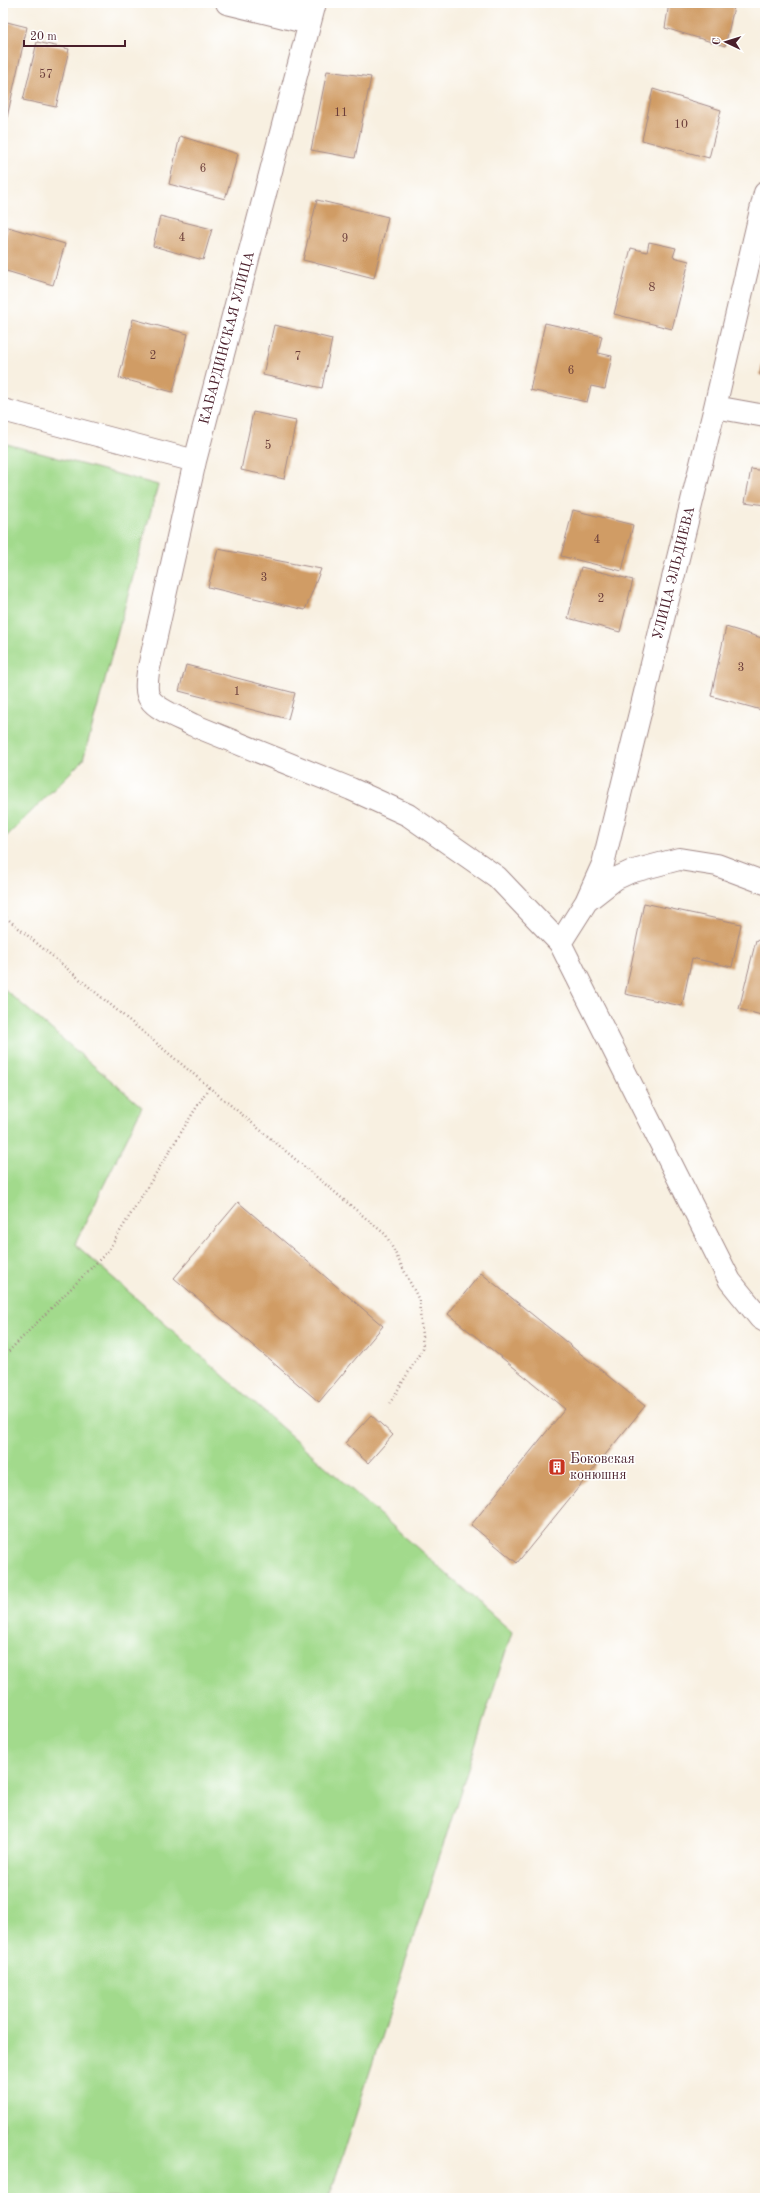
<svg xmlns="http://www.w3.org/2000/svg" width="768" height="2201" font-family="'Old Standard TT',serif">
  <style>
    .green { fill: #a2da8c; stroke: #767c5c }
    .building { fill: #d09c65 }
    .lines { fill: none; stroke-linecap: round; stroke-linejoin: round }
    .minor-casing { stroke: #a18886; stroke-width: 24 }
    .path { stroke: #a18886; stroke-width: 2.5; stroke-dasharray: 1 3; stroke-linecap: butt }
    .minor { stroke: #fff; stroke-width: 22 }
    .labels { text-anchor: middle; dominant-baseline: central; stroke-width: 3; stroke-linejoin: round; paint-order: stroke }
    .number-label { font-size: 12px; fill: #6c3e3a }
    .street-label { font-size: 14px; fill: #4a1f2b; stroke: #fff }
    .poi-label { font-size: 14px; fill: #4a1f2b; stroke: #fff; text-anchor: start }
  </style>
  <rect width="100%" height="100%" fill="#fff"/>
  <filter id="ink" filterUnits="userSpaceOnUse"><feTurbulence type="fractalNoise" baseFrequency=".025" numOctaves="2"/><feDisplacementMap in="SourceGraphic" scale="8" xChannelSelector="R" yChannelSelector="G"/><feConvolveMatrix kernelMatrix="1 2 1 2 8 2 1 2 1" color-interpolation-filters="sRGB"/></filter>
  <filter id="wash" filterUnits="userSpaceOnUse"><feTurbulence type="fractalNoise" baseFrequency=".012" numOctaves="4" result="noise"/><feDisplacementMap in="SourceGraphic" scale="16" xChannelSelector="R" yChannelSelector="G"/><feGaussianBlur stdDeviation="0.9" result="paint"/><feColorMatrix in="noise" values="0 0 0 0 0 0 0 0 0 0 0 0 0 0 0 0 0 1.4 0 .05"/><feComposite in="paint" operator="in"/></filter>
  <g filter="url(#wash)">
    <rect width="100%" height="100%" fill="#f8f0e1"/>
    <!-- green -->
    <path class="green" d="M3 443 158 485 83 760 3 840Z
      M3 988 142 1107 75 1244 512 1632 329 2198H3Z"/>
    <g id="blocks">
      <!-- building -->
      <path class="building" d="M669 3H735L725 46 665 28Z
        M3 21 27 27 4 131H3Z
        M37 42 69 49 56 107 23 100Z
        M327 71 371 77 355 158 311 150Z
        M653 89 721 110 709 158 642 140Z
        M180 136 238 154 225 199 169 184Z
        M317 200 388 217 374 278 303 260Z
        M160 216 212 229 203 260 153 246Z
        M8 227 65 244 53 285 3 270V245Z
        M649 242 676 248 673 257 689 261 672 329 614 314 631 248 647 252Z
        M133 319 188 334 173 392 119 378Z
        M545 323 602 336 598 353 612 356 605 389 591 386 587 402 530 390Z
        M274 325 332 339 322 388 263 375Z
        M764 348H765V376L760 375Z
        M253 412 296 421 284 479 241 470Z
        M751 469 765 471V505L745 502Z
        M573 510 633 525 622 571 561 556Z
        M218 549 321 569 305 610 208 587Z
        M581 567 633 580 620 632 568 618Z
        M726 627 765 639V711L711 696Z
        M186 665 295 693 288 719 179 691Z
        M644 903 741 924 732 967 692 958 682 1006 625 994Z
        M756 940 765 942V1016L739 1009Z
        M238 1202 383 1326 319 1402 174 1278Z
        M481 1273 645 1406 517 1563 471 1525 565 1409 448 1314Z
        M371 1415 393 1435 368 1463 345 1443Z"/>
    </g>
  </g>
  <g filter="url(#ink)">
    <use href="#blocks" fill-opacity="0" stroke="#a18886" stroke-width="1"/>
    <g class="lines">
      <!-- minor casing -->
      <g class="minor-casing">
        <path id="minor" d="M227 3 309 23
          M715 407 765 416
          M3 410 195 461 315 3
          M195 461 148 672C147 680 145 692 150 699 157 710 182 719 193 725L351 789 408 815 497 877 560 943 730 1281 760 1318 765 1321
          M588 900 615 879 630 872 679 859 717 865 765 883
          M560 943 586 902 603 864 715 407 765 193"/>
      </g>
      <!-- path -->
      <path class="path" d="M3 915 386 1235 419 1300 423 1348 390 1403
        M3 1357 108 1251 209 1087"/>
      <!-- minor -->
      <use href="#minor" class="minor"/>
    </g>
  </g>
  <!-- icons -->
  <defs>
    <g id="building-square" transform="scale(0.9)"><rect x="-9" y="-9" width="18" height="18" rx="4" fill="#c8321e" stroke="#fff"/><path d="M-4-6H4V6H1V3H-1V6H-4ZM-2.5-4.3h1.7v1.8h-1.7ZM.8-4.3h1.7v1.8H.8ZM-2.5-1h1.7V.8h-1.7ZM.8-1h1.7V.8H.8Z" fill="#fff"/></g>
  </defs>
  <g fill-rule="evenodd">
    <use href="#building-square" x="557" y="1467"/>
  </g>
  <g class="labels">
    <!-- number labels -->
    <g class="number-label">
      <text x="46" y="75">57</text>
      <text x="341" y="113">11</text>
      <text x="681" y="125">10</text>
      <text x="203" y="169">6</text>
      <text x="182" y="238">4</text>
      <text x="345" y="239">9</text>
      <text x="652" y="288">8</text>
      <text x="153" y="356">2</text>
      <text x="298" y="357">7</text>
      <text x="571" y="371">6</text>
      <text x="268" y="446">5</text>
      <text x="597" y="540">4</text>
      <text x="264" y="578">3</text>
      <text x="601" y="599">2</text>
      <text x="741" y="668">3</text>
      <text x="237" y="692">1</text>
    </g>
    <!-- street labels -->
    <g class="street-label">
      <text transform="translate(227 338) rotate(-75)">КАБАРДИНСКАЯ УЛИЦА</text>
      <text transform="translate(674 573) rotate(-76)">УЛИЦА ЭЛЬДИЕВА</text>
    </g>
    <!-- poi labels -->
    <g class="poi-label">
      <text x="570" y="1459">Боковская<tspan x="570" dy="16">конюшня</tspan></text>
    </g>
  </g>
  <!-- margin -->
  <rect width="768" height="2201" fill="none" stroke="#fff" stroke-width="16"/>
  <!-- north arrow -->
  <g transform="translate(726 42) rotate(274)" stroke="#ffffff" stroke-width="3" paint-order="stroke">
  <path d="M0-3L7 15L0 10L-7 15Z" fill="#4a1f2b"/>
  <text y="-6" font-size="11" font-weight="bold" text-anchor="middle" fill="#4a1f2b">С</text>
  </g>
  <!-- scale -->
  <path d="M24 40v6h101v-6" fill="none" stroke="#4a1f2b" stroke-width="2"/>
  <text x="30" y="40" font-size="12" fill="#4a1f2b" stroke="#ffffff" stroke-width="3" paint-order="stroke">20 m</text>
</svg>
